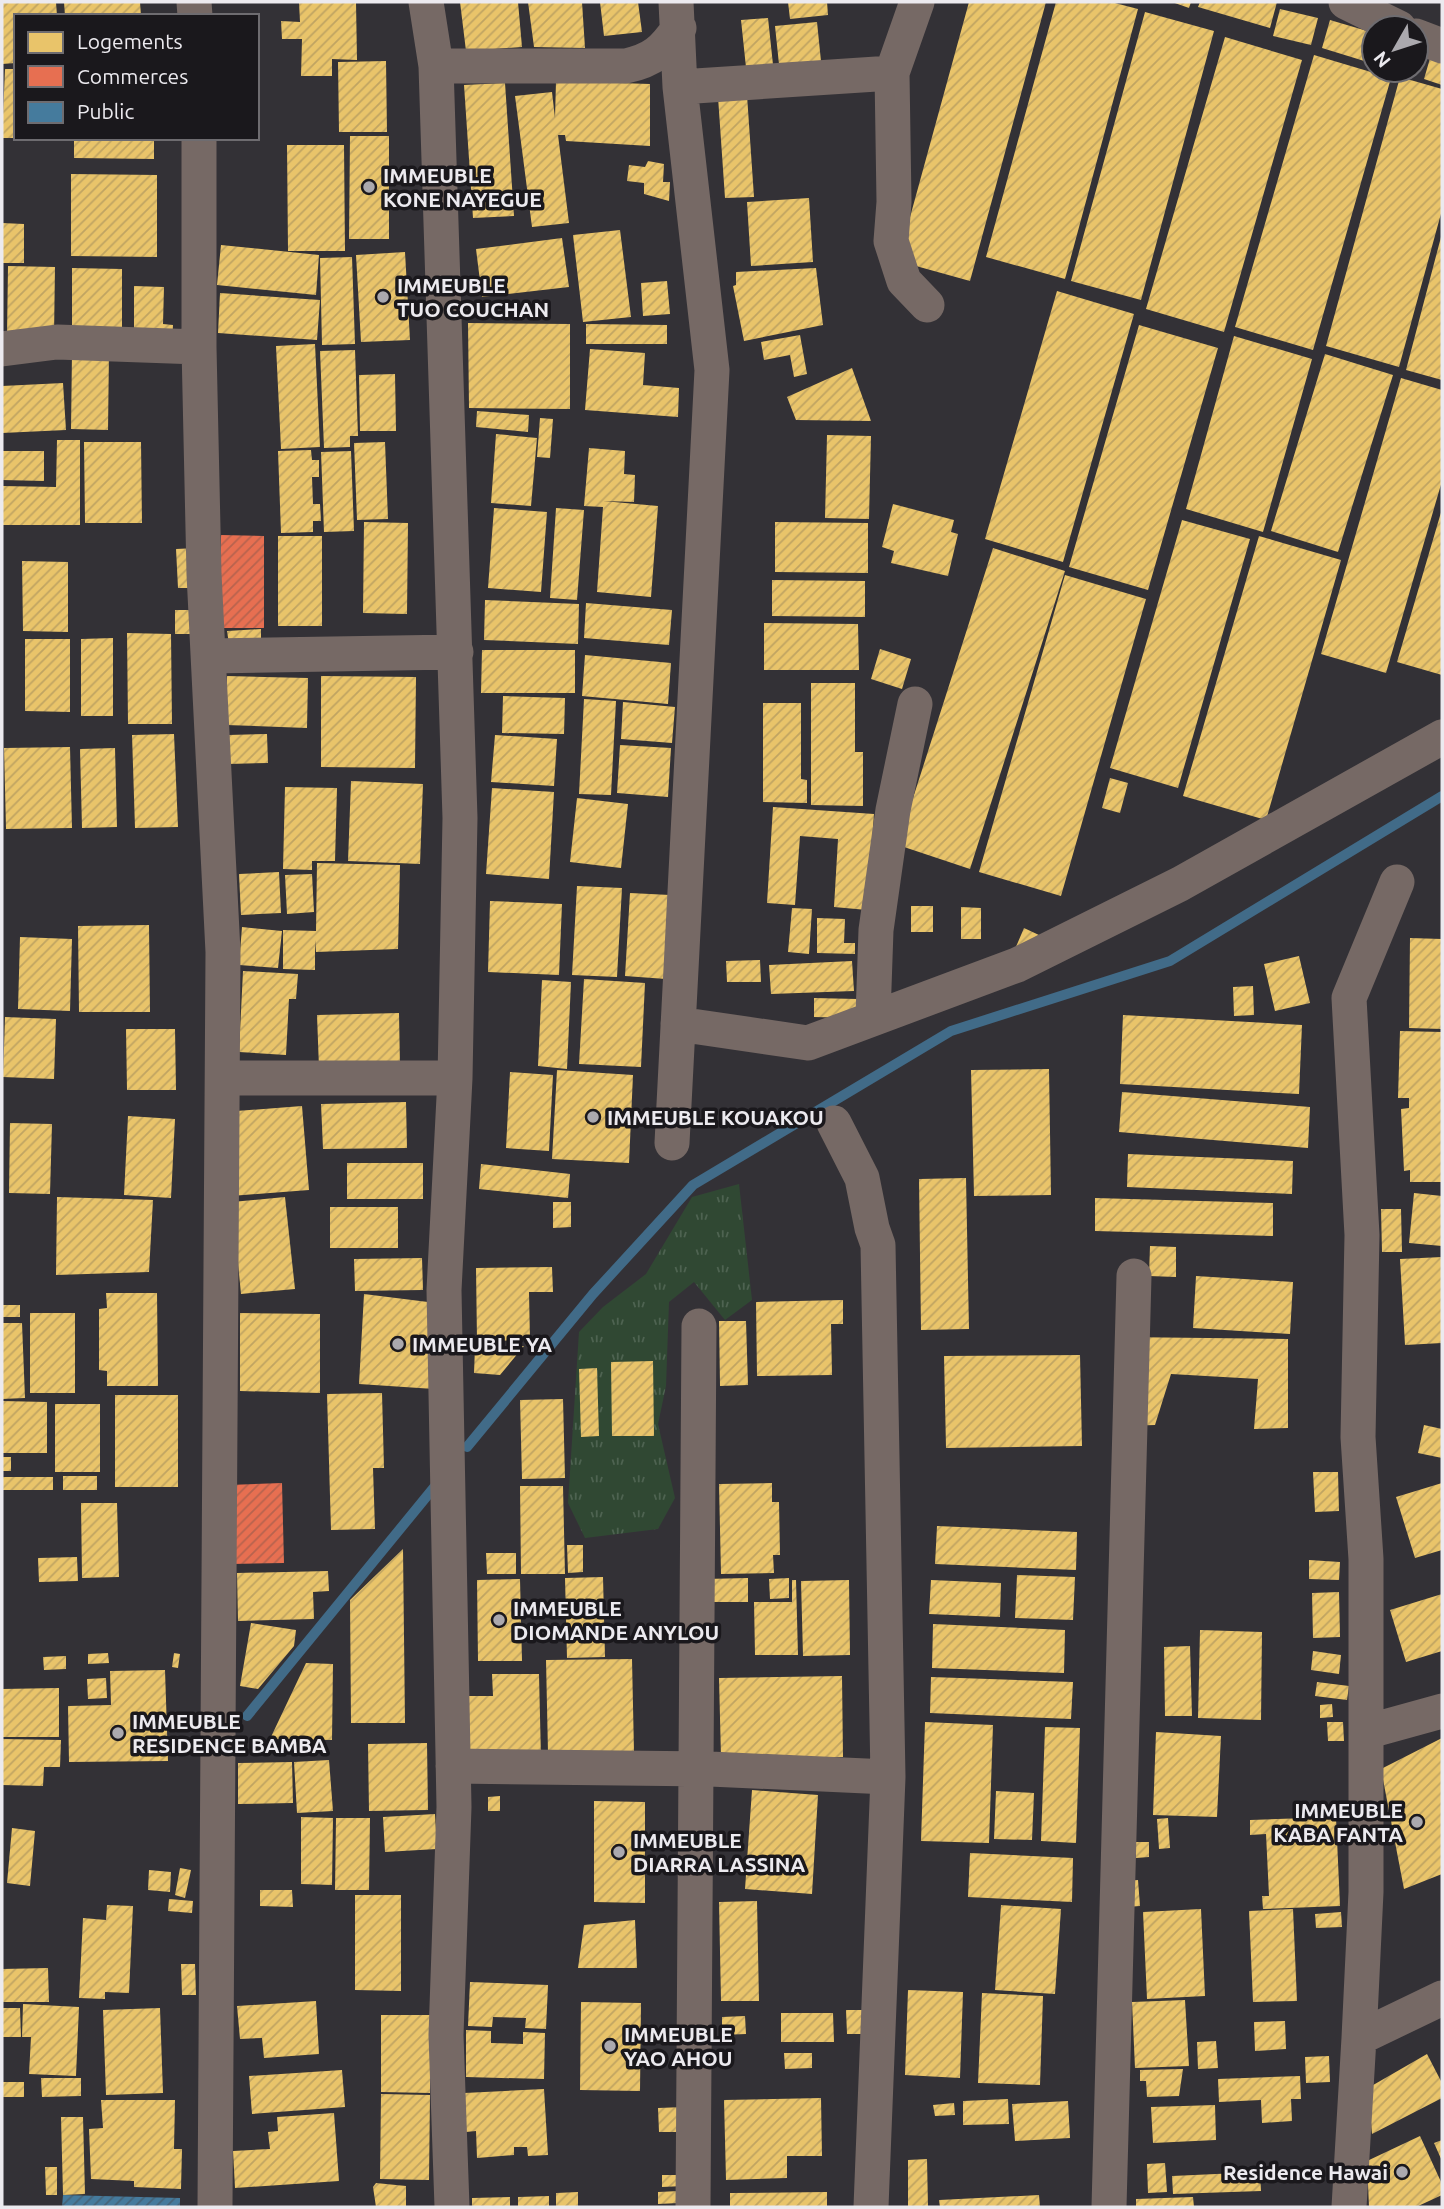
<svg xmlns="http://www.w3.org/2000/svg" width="1444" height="2209" font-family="Ubuntu,sans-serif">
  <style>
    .grass { fill: url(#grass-tufts) }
    .homes { fill: url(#homes-hatch) }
    .shops { fill: url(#shops-hatch) }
    .public { fill: url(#public-hatch) }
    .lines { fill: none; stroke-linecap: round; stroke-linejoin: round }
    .stream { stroke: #416b88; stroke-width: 10 }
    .minor { stroke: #766965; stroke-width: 35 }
    .poi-dot { fill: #aba9ae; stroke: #1a181c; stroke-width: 2.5 }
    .labels { text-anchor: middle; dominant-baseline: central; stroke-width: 7; stroke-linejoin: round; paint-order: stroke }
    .poi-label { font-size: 21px; font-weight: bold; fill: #eceaef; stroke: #1a181c; text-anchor: start }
  </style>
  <defs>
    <pattern id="grass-tufts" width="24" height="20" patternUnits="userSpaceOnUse" patternTransform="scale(1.75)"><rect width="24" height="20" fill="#304833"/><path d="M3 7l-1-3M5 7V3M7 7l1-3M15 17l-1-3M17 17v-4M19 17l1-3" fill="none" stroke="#4e6351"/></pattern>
    <pattern id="homes-hatch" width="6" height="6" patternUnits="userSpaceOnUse" patternTransform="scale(1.75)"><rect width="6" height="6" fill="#e9c46a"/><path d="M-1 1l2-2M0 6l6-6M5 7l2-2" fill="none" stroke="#c0a462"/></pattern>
    <pattern id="shops-hatch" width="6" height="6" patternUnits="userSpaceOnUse" patternTransform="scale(1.75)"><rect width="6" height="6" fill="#e76f51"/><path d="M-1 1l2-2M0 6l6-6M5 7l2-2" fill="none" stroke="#b7634e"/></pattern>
    <pattern id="public-hatch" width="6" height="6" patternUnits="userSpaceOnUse" patternTransform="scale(1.75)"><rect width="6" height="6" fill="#457b9d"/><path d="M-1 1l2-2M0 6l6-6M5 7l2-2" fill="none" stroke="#466377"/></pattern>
  </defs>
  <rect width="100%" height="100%" fill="#333136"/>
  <!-- grass -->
  <path class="grass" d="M739 1184 752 1300 725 1320 694 1282 669 1302 666 1386 658 1424 675 1498 658 1529 585 1538 568 1503 579 1332 603 1307 646 1274 692 1197Z"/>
  <!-- homes -->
  <path class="homes" d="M2 2H56L57 16H16V63L2 64Z
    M64 2H140L141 16H65Z
    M299 2H356L357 60 332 59V76H301L302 39H282L281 21 300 22Z
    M460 2H518L522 47 466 51Z
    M528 2H582L585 48 534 47Z
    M600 2H638L642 32 604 36Z
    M788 2H827L828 15 790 19Z
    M969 2H1046L970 281 898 261Z
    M1056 2H1111L1138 9 1065 279 986 257Z
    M1172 2H1191L1189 8Z
    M1200 2H1277L1270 28 1198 7Z
    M1280 9 1318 18 1311 45 1273 36Z
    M1145 12 1214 31 1141 300 1071 281Z
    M768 18 774 74 747 77 741 20Z
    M1330 20 1374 33V64L1322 48Z
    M817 22 822 71 780 74 775 26Z
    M1225 37 1302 60 1224 332 1146 309Z
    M1433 48 1442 50V85L1424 79Z
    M1314 55 1391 78 1313 350 1235 327Z
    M386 61 387 132H339L338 62Z
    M5 69H16V138H2Z
    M1400 77 1442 89V210L1399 367 1326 346Z
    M556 81 650 84V146L566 141 565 135H558L569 223 532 227 515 96 552 92 555 118Z
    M505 83 514 216 473 218 464 85Z
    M747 95 754 197 725 198 718 97Z
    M350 136H389V239H349Z
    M74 138H154V159L74 158Z
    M287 145H344L345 251H288Z
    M648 161 664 164 663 182H670L669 201 644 194V183L627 181 629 165 645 167Z
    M71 174 157 175V257L71 256Z
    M809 198 813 262 751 266 747 202Z
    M2 223 24 224V263H2Z
    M620 230 631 317 583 322 573 235Z
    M1441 237H1442V380L1406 370Z
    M562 238 569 287 482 297 476 249Z
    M221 245 319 255 316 295 217 285Z
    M405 252 410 340 361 342 356 255Z
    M352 257 355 344 322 345 320 258Z
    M8 266 55 267 54 336 7 335Z
    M72 268 122 269V330H72Z
    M816 268 823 325 744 341 733 286 736 285V272Z
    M667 281 670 314 643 316 641 283Z
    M134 286 164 287 163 324 173 325 172 342H134Z
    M1057 291 1134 314 1063 562 985 539Z
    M220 293 320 300 317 340 218 333Z
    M468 323 570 324V409L469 408Z
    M586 324 667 325V344H586Z
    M1139 325 1218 348 1148 590 1069 567Z
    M800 335 807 374 794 377 790 355 764 360 761 342Z
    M1234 336 1312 359 1263 532 1186 509Z
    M315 344 320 447 281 449 276 346Z
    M590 349 645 353 643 385 679 388 678 417 585 410Z
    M355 350 358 436H350V447L324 448 320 351Z
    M72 352H109L108 430 71 429Z
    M1325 354 1393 375 1338 552 1271 531Z
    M852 368 871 421 796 420 787 397Z
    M395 374 396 431H360L359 375Z
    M1401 378 1442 390V481L1386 673 1321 654Z
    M63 383 66 430 2 433V386Z
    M477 411 529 415 528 432 476 427Z
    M540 418 553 419 550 458 537 457Z
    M496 434 537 438 531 506 491 503Z
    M827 435 871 436 869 519 825 518Z
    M57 440H80V525H2V486L56 487Z
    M84 442H141L142 523H85Z
    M385 442 388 519 357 520 354 443Z
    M589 448 625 451 624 474 635 475 634 502 603 501 658 506 651 597 597 592 603 507 584 506Z
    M311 450 312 460H319V477H312L313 504H320L321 521H313V532L281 533 278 451Z
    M2 451H44V481L2 480Z
    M351 451 354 531 324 532 321 452Z
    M893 504 954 520 951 532 958 534 948 576 891 563 894 551 882 547Z
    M494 508 547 512 541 592 488 588Z
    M556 508 584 510 577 600 550 598Z
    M1442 509V675L1397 662Z
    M1182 520 1250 539 1178 788 1110 768Z
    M364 522 408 523 407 614 363 613Z
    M775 522 868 523V573L775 572Z
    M278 536H322V626H278Z
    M1259 536 1341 560 1266 820 1183 796Z
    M197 548 199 588H178L176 549Z
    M993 548 1065 571 970 869 898 845Z
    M22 561 68 562V632L23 631Z
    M1065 575 1146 599 1061 896 979 872Z
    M772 580 865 581V617L772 616Z
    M485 600 579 604 578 644 484 640Z
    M586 603 672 610 669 645 584 638Z
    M175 610H195V634H175Z
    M764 623 858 624 859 670H764Z
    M261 629V642L229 644 227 631Z
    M127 633 171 634 172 724H128Z
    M113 638V716H81V639Z
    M25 639H70V712L25 711Z
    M880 649 911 659 902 689 871 679Z
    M482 650H575V693H481Z
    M585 655 671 663 668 704 582 696Z
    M227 676 308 678 307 728 226 725Z
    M321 676 416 677 415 768 321 767Z
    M811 683H855V752H863V806L811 805Z
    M503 696 565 698 564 734 502 733Z
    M584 699 616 701 611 795 579 794Z
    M623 702 675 707 672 743 621 739Z
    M763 703H801V779L807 780V803L763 802Z
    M174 734 178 827 135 828 132 735Z
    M267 734 268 763 228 764V735Z
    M495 735 557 739 554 786 491 782Z
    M620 745 671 748 668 797 617 793Z
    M70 747 72 828 6 829 4 748Z
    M115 748 117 827 82 828 80 749Z
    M1110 778 1128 783 1120 813 1102 808Z
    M351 781 423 784 420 864 348 861Z
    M285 787 337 788 335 861H312V870L283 869Z
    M492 788 554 792 549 879 486 874Z
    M577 798 628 804 621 868 570 862Z
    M773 807 874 814 867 910 834 907 838 839 800 836 795 905 767 903Z
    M317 863 400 865 398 949 316 952 315 940V970L283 969V930L316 931Z
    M279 872 281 913 241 915 239 874Z
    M312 874 314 912 287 914 285 875Z
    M577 886 622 888 617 977 572 975Z
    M630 893 670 895 666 979 625 976Z
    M490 901 562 904 559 975 488 972Z
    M911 906H933V932H911Z
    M961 907 981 908V939H961Z
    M792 908 812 909 809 954 788 952Z
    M817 918 845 919 844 943H855V954L817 953Z
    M149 925 150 1012H79L78 926Z
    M242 927 282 931 278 968 239 965Z
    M1024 928 1039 935 1015 949Z
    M20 937 72 939 70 1011 18 1009Z
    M1410 938 1442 939V1029L1409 1028Z
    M1299 956 1310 1003 1275 1011 1264 964Z
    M760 960 761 982H727L726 961Z
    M852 961 854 991 771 994 769 965Z
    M243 971 298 974 296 999H289L286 1055 239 1052Z
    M584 979 645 983 641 1067 579 1064Z
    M542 980 571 982 567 1069 538 1066Z
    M1253 986 1254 1015 1234 1016 1233 987Z
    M814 998 857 999 856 1018 814 1017Z
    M399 1013 400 1066 319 1068 317 1015Z
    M1123 1015 1302 1025 1299 1094 1120 1084Z
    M5 1017 56 1019 54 1079 3 1077Z
    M126 1029H175L176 1090H127Z
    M1400 1031 1442 1032V1182H1410V1170L1404 1171 1401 1109 1409 1108V1098H1398Z
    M1049 1069 1051 1195 974 1196 971 1070Z
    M557 1070 633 1075 629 1163 552 1159Z
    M510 1072 553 1075 549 1151 506 1148Z
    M1122 1092 1310 1107 1308 1148 1119 1132Z
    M406 1102 407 1148 323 1149 321 1104Z
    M302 1106 309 1190 231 1196 223 1112Z
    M128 1116 175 1119 171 1198 124 1195Z
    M10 1123 52 1124 50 1194 9 1193Z
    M1128 1154 1293 1161 1292 1194 1127 1187Z
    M347 1163H423V1199H347Z
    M481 1164 570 1174 568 1198 479 1189Z
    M966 1178 969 1329 921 1330 919 1179Z
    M1414 1193 1442 1196V1246L1409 1243Z
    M57 1197 153 1200 149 1272 56 1275Z
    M285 1197 295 1289 241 1294 232 1202Z
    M1095 1198 1273 1203V1236L1095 1231Z
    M553 1202H571V1227L553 1228Z
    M330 1207H398V1248H330Z
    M1381 1209H1401L1402 1252H1382Z
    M1150 1246 1176 1247V1277L1149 1276Z
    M1442 1257V1343L1405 1345 1400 1259Z
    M422 1258 423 1290 355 1291 354 1259Z
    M552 1267 553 1292H529L530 1340 477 1341 476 1268Z
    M1196 1276 1293 1282 1290 1334 1193 1328Z
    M106 1293H157L158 1386H107V1371L99 1370V1309L107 1308Z
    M364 1294 436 1303 434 1389 359 1384Z
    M843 1300V1324H831L832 1375 757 1376 756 1302Z
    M2 1305H20V1317H2Z
    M30 1313H75V1393H30Z
    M240 1313 320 1314V1393L240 1391Z
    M719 1321H746L748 1385 720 1386Z
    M2 1323H22L25 1398 2 1399Z
    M1121 1337 1288 1339V1428L1254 1429 1258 1379 1171 1374 1155 1425 1121 1426Z
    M524 1346 500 1375 474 1373 475 1347Z
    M1080 1355 1082 1446 946 1448 944 1356Z
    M653 1361 654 1436H612L611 1362Z
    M597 1368 599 1436 581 1437 579 1369Z
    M382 1393 384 1468H373L375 1529 331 1530 327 1394Z
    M115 1395H178V1487H115Z
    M563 1399 565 1478 522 1479 520 1400Z
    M2 1401 47 1402V1453H2Z
    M55 1404H100V1472H55Z
    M1424 1425 1442 1429V1458L1418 1453Z
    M2 1457H11V1471H2Z
    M1313 1472H1338L1339 1511 1315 1512Z
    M63 1476H97V1490H63Z
    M2 1477H53V1490H2Z
    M772 1483V1502H779L780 1555H773L774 1573 721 1574 719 1484Z
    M1442 1483V1550L1415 1558 1396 1497Z
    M520 1486H563L565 1574H521Z
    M81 1503H117L119 1577 82 1578Z
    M937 1526 1077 1532 1076 1570 935 1564Z
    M567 1545H583V1572L568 1573Z
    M403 1549 405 1723H351L350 1600Z
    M486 1553H516V1574H487Z
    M77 1557 78 1581 39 1582 38 1558Z
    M1309 1560 1340 1562 1339 1580 1309 1579Z
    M328 1571 329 1591 313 1592 314 1619 238 1621 237 1573Z
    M1017 1575 1075 1577 1073 1620 1015 1618Z
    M603 1577 605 1657 567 1658 565 1578Z
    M748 1578V1602H705V1579Z
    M789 1578V1598L770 1599 769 1579Z
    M520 1579 522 1661H478L477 1580Z
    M792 1580H796L798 1655H755L754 1602H792Z
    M849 1580 850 1655 803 1656 801 1581Z
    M931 1580 1001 1583 1000 1617 929 1614Z
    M1339 1592 1340 1637 1313 1638 1312 1593Z
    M1442 1594V1651L1406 1662 1390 1610Z
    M251 1623 296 1630 294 1646 258 1689 240 1686Z
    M933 1624 1065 1630 1064 1673 932 1668Z
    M1200 1630 1262 1632 1261 1720 1198 1718Z
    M1190 1646 1192 1716H1165L1164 1647Z
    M1313 1651 1341 1655 1339 1674 1311 1670Z
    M108 1653 109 1663 88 1664V1654Z
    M174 1653 180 1654 178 1668 172 1667Z
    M66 1656V1669L44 1670 43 1657Z
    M632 1659 634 1752 548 1753 546 1660Z
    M306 1663 333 1664 332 1740 270 1739Z
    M165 1670 168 1761 69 1762 68 1706 111 1705 110 1671Z
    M492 1674H539L541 1758 460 1759 459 1696H493Z
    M842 1676 843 1757 721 1758 719 1678Z
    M931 1677 1073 1682 1071 1719 930 1713Z
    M106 1678 107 1698 88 1699 87 1679Z
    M1317 1682 1349 1686 1347 1700 1315 1696Z
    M59 1688V1737H2V1689Z
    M1332 1704 1333 1717 1320 1718V1705Z
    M925 1722 993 1725 989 1843 921 1841Z
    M1327 1722H1343L1344 1741H1328Z
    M1045 1727 1080 1728 1076 1843 1041 1841Z
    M1156 1732 1221 1736 1217 1817 1153 1815Z
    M1442 1738V1874L1404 1889 1381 1769Z
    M2 1739 61 1740 60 1767H44L43 1786 2 1785Z
    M427 1743 428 1810 369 1811 368 1744Z
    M329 1760 333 1811 297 1813 294 1762Z
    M292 1762 293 1803 238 1804V1763Z
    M752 1790 818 1795 812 1894 745 1889Z
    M996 1791 1034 1793 1032 1840 994 1839Z
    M500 1796V1811H488V1797Z
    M594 1801 645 1802V1903L594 1902Z
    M435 1814 437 1849 385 1852 383 1817Z
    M301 1817 333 1818 332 1885 301 1884Z
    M1336 1817 1340 1906 1263 1909 1262 1896H1269L1266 1834 1250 1835V1820Z
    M336 1818H370L369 1890H335Z
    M1168 1818 1170 1848 1159 1849 1157 1819Z
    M12 1828 35 1831 30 1886 7 1883Z
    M1136 1842H1149V1857L1136 1858Z
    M970 1853 1073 1858 1072 1902 968 1897Z
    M180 1868 191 1870 185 1898 175 1895Z
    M149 1870 171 1872 170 1892 148 1890Z
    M1138 1880 1140 1906 1126 1907 1125 1881Z
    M260 1890H292L293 1907 260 1906Z
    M355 1895H401V1991L355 1990Z
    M169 1899 193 1901 192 1913 168 1911Z
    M757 1901 759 2001H721L719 1902Z
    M107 1905 133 1906 129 1993 105 1992V1999L79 1998 83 1918 106 1920Z
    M1001 1905 1061 1909 1055 1994 995 1990Z
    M1201 1909 1205 1996 1147 1999 1143 1912Z
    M1293 1909 1297 2001 1253 2002 1249 1911Z
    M1341 1912 1342 1927 1316 1928 1315 1914Z
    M635 1920 637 1968H578L584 1925Z
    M181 1964H195L196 1995H182Z
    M48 1968 49 2002H2V1969Z
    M470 1982 548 1985 546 2029 525 2028 526 2018 493 2017 492 2027 468 2026Z
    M908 1990 963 1992 960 2078 905 2075Z
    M982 1993 1043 1996 1040 2085 978 2083Z
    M1185 2000 1189 2066 1135 2068 1132 2002Z
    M316 2001 319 2054 264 2058 262 2038 240 2039 237 2006Z
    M581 2002 641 2003 640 2091 580 2090Z
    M23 2004 79 2007 76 2076 29 2074 31 2037H22Z
    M2 2008H20L21 2037H2Z
    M160 2008 163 2093 106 2095 103 2010Z
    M846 2010H863L864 2034H847Z
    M781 2013H833L834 2042H781Z
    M381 2015H430V2093L381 2092Z
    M745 2016 746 2034 722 2035V2017Z
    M1285 2021 1286 2049 1255 2051 1254 2022Z
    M466 2030 491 2031V2043L523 2044V2032L545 2033 544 2079 466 2077Z
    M1216 2041 1218 2068 1198 2069 1197 2042Z
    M784 2053H812V2068L785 2069Z
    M1427 2054 1442 2083V2098L1372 2134 1368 2088Z
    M1329 2056 1330 2082 1306 2083 1305 2057Z
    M1183 2069 1179 2096 1147 2097 1146 2081H1140V2070Z
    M342 2070 345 2107 252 2114 249 2076Z
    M1300 2076 1301 2099H1291L1292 2121 1262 2123 1261 2100 1219 2102 1218 2079Z
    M41 2078H81V2096L42 2097Z
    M2 2082H24V2097H2Z
    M544 2089 548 2155 528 2156 527 2147H514V2155L477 2158 476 2131 466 2132 464 2093Z
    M381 2094 430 2095 429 2180 380 2179Z
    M821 2098 822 2156H787V2178L726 2180 724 2100Z
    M1008 2099 1009 2124 963 2125V2101Z
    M101 2100H175L174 2149H182L181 2189 134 2187V2181L91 2179 89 2129 103 2128Z
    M1068 2101 1070 2138 1015 2141 1012 2104Z
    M954 2103 955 2115 935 2116 933 2105Z
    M1215 2105 1216 2140 1153 2143 1151 2107Z
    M684 2107V2132H659L658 2108Z
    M334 2113 339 2181 235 2188 233 2151 270 2149 268 2132 278 2131 277 2117Z
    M61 2117H83L85 2194 63 2195Z
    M1420 2136 1442 2184V2195L1416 2207H1369L1367 2161Z
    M1442 2140V2161L1434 2143Z
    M927 2159 928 2207H908V2160Z
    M1165 2163 1167 2192 1148 2193 1147 2164Z
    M45 2167H57V2195H46Z
    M1260 2172 1261 2191 1173 2194 1172 2176Z
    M662 2175H684V2186L662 2187Z
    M376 2183 406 2186V2207H376L373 2187Z
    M679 2191V2203L658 2204V2192Z
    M578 2192V2207H556V2193Z
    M827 2192V2207H730V2193Z
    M1039 2195 1040 2207H940L939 2200Z
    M549 2196V2207H518V2197Z
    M510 2197V2207H472V2198Z
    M1193 2197 1194 2207H1136V2199Z"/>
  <!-- shops -->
  <path class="shops" d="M221 535 264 536V628H220Z
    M282 1483 284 1563 231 1564 228 1485Z"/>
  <!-- public -->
  <path class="public" d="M63 2195 180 2198V2207H62Z"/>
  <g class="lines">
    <!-- stream -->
    <path class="stream" d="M467 1447 593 1294 693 1185 951 1031 1170 961 1442 796
      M247 1716 436 1485"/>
    <!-- minor -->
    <path class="minor" d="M194 2 195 16
      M426 2 436 66
      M917 2 892 73 894 202 891 241 904 281 927 305
      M1346 2 1399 28
      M1416 36 1442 46
      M680 87 892 73
      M199 138V347L204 574 223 952 215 2207
      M2 349 57 342 199 347
      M209 656 456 652
      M873 1016 876 930 893 810 915 704
      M678 1024 808 1043 1017 965 1180 884 1442 737
      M223 1078H455
      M834 1123 862 1178 872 1228 878 1245 888 1777 871 2207
      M672 1143 712 370 680 87 676 2
      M1366 1732 1442 1711
      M453 1766 710 1769 888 1777
      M1359 2038 1366 1892V1559L1358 1437 1362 1235 1349 998 1397 882
      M452 2207 446 2035 454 1807 444 1290 455 1078 460 818 436 66H626C653 60 663 51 679 28
      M693 2207 699 1326
      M1109 2207 1134 1276
      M1349 2207 1359 2038 1442 1998"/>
  </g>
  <!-- markers -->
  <g class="poi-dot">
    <circle cx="369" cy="187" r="7"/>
    <circle cx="383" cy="297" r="7"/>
    <circle cx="593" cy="1117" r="7"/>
    <circle cx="398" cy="1344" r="7"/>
    <circle cx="499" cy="1620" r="7"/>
    <circle cx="118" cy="1733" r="7"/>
    <circle cx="1417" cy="1822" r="7"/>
    <circle cx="619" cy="1852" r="7"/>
    <circle cx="610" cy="2046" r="7"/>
    <circle cx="1402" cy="2172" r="7"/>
  </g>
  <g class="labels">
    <!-- poi labels -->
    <g class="poi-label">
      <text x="383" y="175">IMMEUBLE<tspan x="383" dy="24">KONE NAYEGUE</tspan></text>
      <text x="397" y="285">IMMEUBLE<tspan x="397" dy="24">TUO COUCHAN</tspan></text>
      <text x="607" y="1117">IMMEUBLE KOUAKOU</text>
      <text x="412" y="1344">IMMEUBLE YA</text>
      <text x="513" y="1608">IMMEUBLE<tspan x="513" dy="24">DIOMANDE ANYLOU</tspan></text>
      <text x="132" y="1721">IMMEUBLE<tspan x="132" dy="24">RESIDENCE BAMBA</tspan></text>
      <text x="1403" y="1810" text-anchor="end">IMMEUBLE<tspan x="1403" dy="24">KABA FANTA</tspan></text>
      <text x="633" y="1840">IMMEUBLE<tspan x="633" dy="24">DIARRA LASSINA</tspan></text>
      <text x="624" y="2034">IMMEUBLE<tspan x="624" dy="24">YAO AHOU</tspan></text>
      <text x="1388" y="2172" text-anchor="end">Residence Hawai</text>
    </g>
  </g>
  <!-- border -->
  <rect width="1444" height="2209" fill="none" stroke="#eceaef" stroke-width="7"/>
  <!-- legend -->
  <rect x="14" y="14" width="245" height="126" fill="#1a181c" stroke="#6e6c70" stroke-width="2"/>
  <rect x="28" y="32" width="35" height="21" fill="#e9c46a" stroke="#6e6c70" stroke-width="2"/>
  <text x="77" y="49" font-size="21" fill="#eceaef">Logements</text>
  <rect x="28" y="66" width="35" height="21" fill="#e76f51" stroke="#6e6c70" stroke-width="2"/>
  <text x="77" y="84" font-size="21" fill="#eceaef">Commerces</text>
  <rect x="28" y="102" width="35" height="21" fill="#457b9d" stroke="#6e6c70" stroke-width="2"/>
  <text x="77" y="119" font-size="21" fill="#eceaef">Public</text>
  <!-- north arrow -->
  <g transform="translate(1395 49) rotate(231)"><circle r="33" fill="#1a181c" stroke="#6e6c70" stroke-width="2"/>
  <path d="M0-5L12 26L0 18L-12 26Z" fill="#aba9ae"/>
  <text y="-10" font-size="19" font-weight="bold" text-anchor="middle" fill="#eceaef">N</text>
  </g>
</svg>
